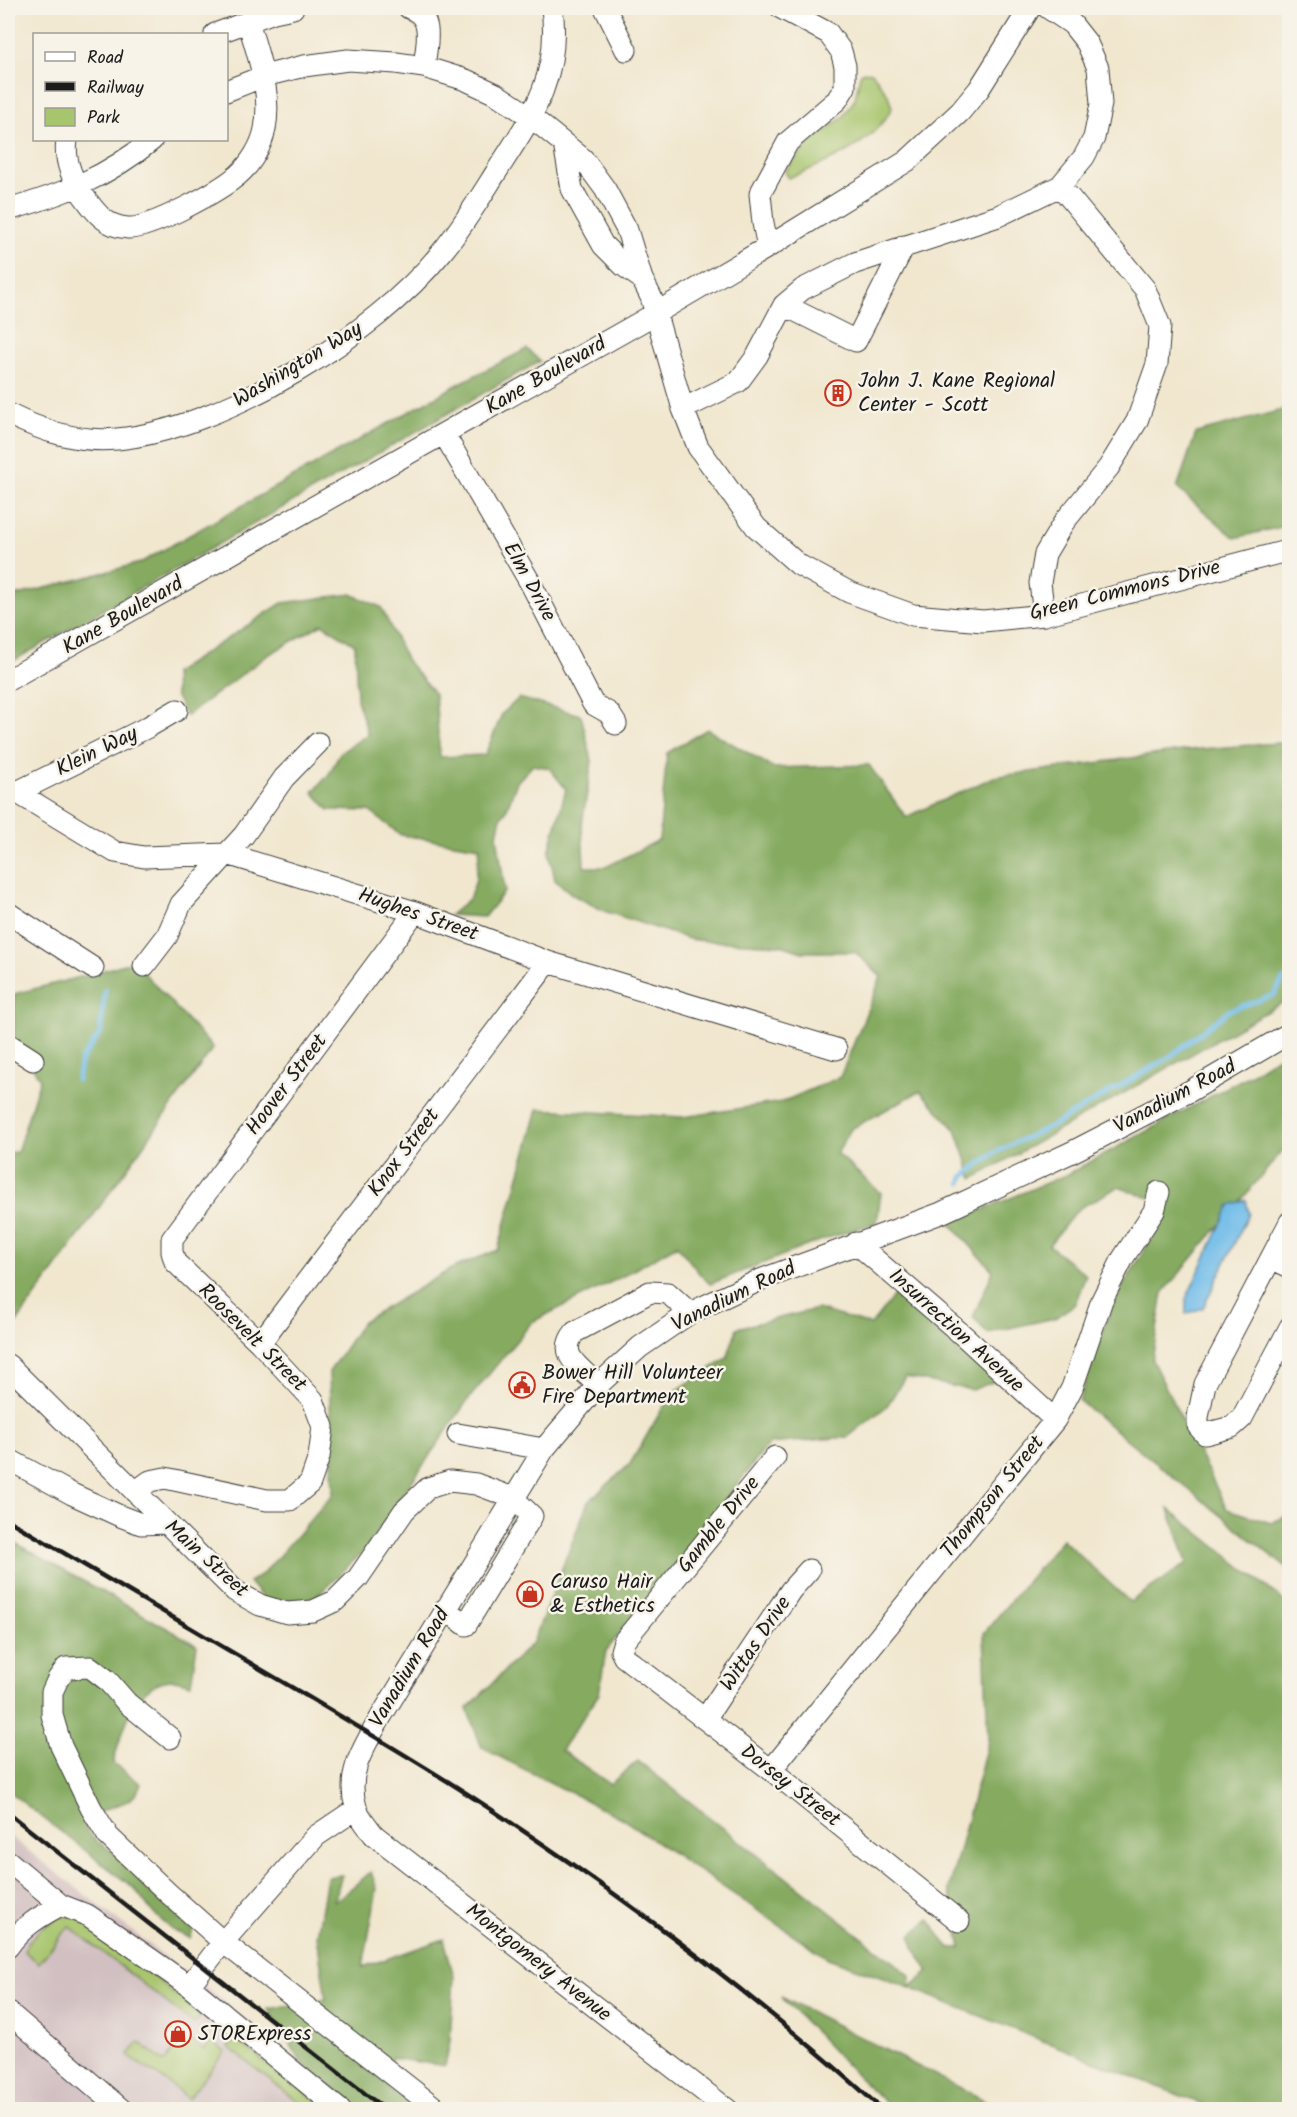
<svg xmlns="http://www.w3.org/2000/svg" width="1297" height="2117" font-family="Kalam,sans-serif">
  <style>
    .industrial { fill: #d2bfc1 }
    .green { fill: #a7c56d; stroke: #627044; stroke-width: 1.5 }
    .forest { fill: #85aa60; stroke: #50633e; stroke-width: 1.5 }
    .water { fill: #6fbce9; stroke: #466c82; stroke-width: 1.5 }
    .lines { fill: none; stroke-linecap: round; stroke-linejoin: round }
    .stream { stroke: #6fbce9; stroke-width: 5 }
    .minor-casing { stroke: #3c3a37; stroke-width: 23 }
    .minor { stroke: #fff; stroke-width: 21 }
    .rail { stroke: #1c1c1c; stroke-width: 4.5 }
    .labels { text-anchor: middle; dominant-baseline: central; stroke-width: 5; stroke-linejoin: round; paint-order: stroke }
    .street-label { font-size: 21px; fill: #1c1c1c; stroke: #f7f3e8 }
    .poi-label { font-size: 21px; fill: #1c1c1c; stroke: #f7f3e8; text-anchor: start }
  </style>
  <rect width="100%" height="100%" fill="#f7f3e8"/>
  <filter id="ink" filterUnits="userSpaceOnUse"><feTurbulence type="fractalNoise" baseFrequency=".0167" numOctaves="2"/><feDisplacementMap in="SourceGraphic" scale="12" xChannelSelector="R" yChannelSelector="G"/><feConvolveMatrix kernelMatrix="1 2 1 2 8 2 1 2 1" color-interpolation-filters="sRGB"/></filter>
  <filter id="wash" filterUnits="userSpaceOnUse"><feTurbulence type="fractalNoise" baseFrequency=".008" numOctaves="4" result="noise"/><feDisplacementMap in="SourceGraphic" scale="24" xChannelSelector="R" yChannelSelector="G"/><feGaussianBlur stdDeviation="1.35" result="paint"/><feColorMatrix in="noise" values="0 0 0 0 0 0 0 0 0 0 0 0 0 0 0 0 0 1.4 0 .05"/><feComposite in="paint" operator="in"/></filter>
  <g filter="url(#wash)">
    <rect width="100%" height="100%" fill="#f1e7cf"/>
    <!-- industrial -->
    <path class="industrial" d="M8 1835 224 2002 361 2109H8Z"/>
    <!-- green -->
    <path class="green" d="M863 72H872L888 95 892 108C873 145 825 164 788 178L785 171 810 142 843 117 855 99 860 75Z
      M62 1916H75L144 1968 201 2016 194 2024 69 1926 39 1963 24 1951C33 1933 44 1925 62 1916Z
      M185 2036 204 2050 211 2041 225 2052 188 2099 170 2084 128 2056 139 2042 164 2062Z
      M235 2039 327 2109H307L228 2047Z"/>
    <!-- forest -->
    <path class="forest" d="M527 349 540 361 8 664V588L11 597 140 563 462 382Z
      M1289 408V525L1235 538 1177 488 1196 433Z
      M351 594 381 607 407 661 435 694 440 757 485 755 502 714 519 698 581 715 592 761 582 824 584 867H606L659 840 667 753 707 729 774 768 869 765 906 817 994 777 1189 750 1289 742V999L973 1179 956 1130 920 1091 851 1129 837 1154 881 1193 877 1222 819 1241 710 1284 699 1273 677 1245 623 1276 532 1322 467 1401 365 1550 313 1600 265 1601 249 1582 264 1573 333 1494 329 1372 363 1321 453 1268 498 1250 538 1109 683 1117 782 1102 840 1077 881 977 855 952H802L781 945 692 940 604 911 573 895 555 880 549 852 566 789 549 768 533 765 517 782 506 811 501 817 497 835 505 891 484 917 450 915 469 899 475 883 480 847 401 835 369 811 329 810 313 792 329 774 340 753 368 734 357 700 355 645 322 624 268 655 186 716 175 695 174 673 282 603Z
      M133 961 213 1048 8 1335V1153L17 1152 40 1079 14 1037V994L88 975Z
      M1289 1049V1143L1163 1293 1152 1360 1227 1509 1271 1523 1289 1515V1570L1079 1401 1113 1302 1167 1213 1162 1202 1118 1187 1078 1209 1049 1245 1086 1275 1075 1304 1055 1318 987 1333 973 1317 993 1271 950 1223 1068 1174 1248 1076Z
      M896 1293 998 1380 972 1390 905 1377 887 1406 848 1437 769 1444 606 1651 599 1694 561 1750 610 1784 638 1761 911 1976 910 1987 929 1972 914 1947 911 1935 929 1919 949 1948H961L949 1889 988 1741 984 1633 1062 1539 1130 1602 1187 1563 1169 1509 1289 1605V2109H1214L910 1988 828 1958 621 1818 482 1748 467 1709 533 1642 588 1502 630 1464 671 1394 727 1358 737 1328 817 1309 871 1325Z
      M8 1539 197 1645 191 1684C185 1683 178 1680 173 1680 133 1681 122 1734 113 1763L141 1784C133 1806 118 1802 102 1811 96 1813 91 1819 86 1823L87 1832 94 1839 174 1894 173 1913 193 1930 190 1938 174 1931 153 1913 135 1889 8 1791Z
      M371 1872 377 1889 363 1967 444 1939 454 1977 450 2041 445 2066 391 2058 388 2088 417 2109H361L302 2063 268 2009 326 1999 317 1937 327 1877 342 1875 334 1902Z
      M781 1997 1002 2109H893L869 2088Z"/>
    <!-- water -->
    <path class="water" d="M1246 1200 1249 1213 1203 1308 1186 1314V1299L1230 1205Z"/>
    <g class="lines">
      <!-- stream -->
      <path class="stream" d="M77 1080 81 1060 100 1034 105 990
        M961 1183 963 1177 994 1153 1055 1124 1168 1058 1230 1010 1274 995 1282 981 1290 976"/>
    </g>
  </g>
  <g filter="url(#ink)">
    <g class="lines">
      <!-- minor casing -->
      <g class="minor-casing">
        <path id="minor" d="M409 8C436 16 426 46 424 67
          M605 8 626 50
          M215 34 274 12 293 8
          M226 91 264 76 304 66 348 60 396 63 424 67 466 80 496 94 531 117 583 159 605 189 627 230 642 279 651 297 683 409 698 447 756 527 799 565 849 592 913 615 983 621 1044 615 1290 550
          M67 140C64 159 72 179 83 195 95 212 106 227 128 228 149 230 221 190 238 175 251 164 262 145 265 129 272 92 258 56 248 21
          M564 144 572 189 603 245 624 266 642 279
          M8 210C63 194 107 177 152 140
          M768 247 763 223 760 194 788 142 837 100 845 87V66L841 51 828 33 781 8
          M784 305 856 341 904 246
          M683 409 738 382 757 356 784 305 803 289 855 263 998 216 1060 186
          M8 414C42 431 78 443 117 439 223 429 375 335 441 253 461 229 478 201 495 174 531 118 561 78 552 8
          M444 434 531 584 593 704 609 713 616 724
          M1044 615 1040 583 1045 554 1064 522 1109 467 1137 421 1157 364 1160 326 1145 289 1060 186 1084 157 1094 138 1101 104 1098 68 1087 43 1072 24 1048 8
          M8 680 639 323 768 247 907 161 960 112 979 89 1030 8
          M8 787 115 852 144 857 227 854 415 912 548 962 836 1049
          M15 793 148 727 177 710
          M8 913 93 968
          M144 966 167 936 181 904 244 835 284 778 318 743
          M8 1044 33 1060
          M1290 1222 1205 1384 1198 1417V1426L1205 1434 1232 1427 1242 1418 1290 1327
          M856 1243 965 1337 1055 1420
          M1271 1258 1290 1267
          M260 1343 548 962
          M8 1365 235 1591 260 1605 287 1613 313 1611 335 1601 358 1578 404 1511 428 1488 450 1481 476 1484 513 1498 532 1516 466 1625 445 1609
          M598 1385C581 1368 556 1355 575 1332L650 1292 668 1293 690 1313
          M458 1434 544 1449
          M775 1457 624 1641 621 1651 624 1657 771 1770 959 1921
          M8 1459 72 1494 120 1516 141 1524 166 1523
          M135 1492 150 1481 165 1478 267 1500H290L310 1483 319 1457 323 1427 313 1400 260 1343 175 1262 172 1252V1239L415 912
          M705 1719 791 1590 809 1570
          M170 1738 127 1703 107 1680 90 1667 66 1668 58 1679 52 1692V1715L61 1746 91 1808 108 1836 168 1893 223 1942 438 2110
          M771 1770 1055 1420 1072 1388 1102 1300 1123 1258 1154 1211 1159 1192
          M8 1861 61 1905
          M8 1947C22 1927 40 1916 61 1905L89 1916 189 1986 340 2110
          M189 1986 223 1942 316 1836 356 1809
          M8 2012 122 2110
          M728 2110 374 1835C368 1827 359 1817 356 1807 345 1772 366 1744 382 1715L544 1449 598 1385 640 1347 690 1313 760 1280 941 1213 1072 1152 1190 1091 1290 1033"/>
      </g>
      <!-- minor -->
      <use href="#minor" class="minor"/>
      <!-- rail -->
      <path class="rail" d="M8 1520C108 1579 209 1639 310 1698 363 1730 417 1761 469 1795 614 1889 755 1994 883 2110
        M8 1813 386 2110"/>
    </g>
  </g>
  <!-- icons -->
  <defs>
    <g id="building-ring" transform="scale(1.35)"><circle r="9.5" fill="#f7f3e8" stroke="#c8321e" stroke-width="1.5"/><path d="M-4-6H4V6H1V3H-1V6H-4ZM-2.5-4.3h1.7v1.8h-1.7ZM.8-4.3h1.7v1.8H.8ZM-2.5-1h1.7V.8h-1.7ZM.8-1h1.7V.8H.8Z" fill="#c8321e"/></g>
    <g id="civic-ring" transform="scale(1.35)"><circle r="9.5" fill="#f7f3e8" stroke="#c8321e" stroke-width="1.5"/><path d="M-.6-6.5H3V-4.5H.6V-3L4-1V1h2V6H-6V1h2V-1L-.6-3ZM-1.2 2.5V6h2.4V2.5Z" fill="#c8321e"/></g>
    <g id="shop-ring" transform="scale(1.35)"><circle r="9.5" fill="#f7f3e8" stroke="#c8321e" stroke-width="1.5"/><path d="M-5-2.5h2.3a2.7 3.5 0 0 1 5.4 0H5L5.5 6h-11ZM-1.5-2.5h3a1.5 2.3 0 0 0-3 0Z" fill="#c8321e"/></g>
  </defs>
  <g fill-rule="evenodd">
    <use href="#building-ring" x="838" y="393"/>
    <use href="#civic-ring" x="522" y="1385"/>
    <use href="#shop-ring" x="530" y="1594"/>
    <use href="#shop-ring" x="178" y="2034"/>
  </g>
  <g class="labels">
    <!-- street labels -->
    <g class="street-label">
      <text transform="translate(298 365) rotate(-31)">Washington Way</text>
      <text transform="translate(546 376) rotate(-30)">Kane Boulevard</text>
      <text transform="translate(529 582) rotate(61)">Elm Drive</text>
      <text transform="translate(1125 591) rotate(-14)">Green Commons Drive</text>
      <text transform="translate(123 616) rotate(-30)">Kane Boulevard</text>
      <text transform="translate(97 752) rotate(-26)">Klein Way</text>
      <text transform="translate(418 915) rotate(19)">Hughes Street</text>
      <text transform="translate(287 1085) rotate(-53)">Hoover Street</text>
      <text transform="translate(1175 1097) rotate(-28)">Vanadium Road</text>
      <text transform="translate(404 1153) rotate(-53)">Knox Street</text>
      <text transform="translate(734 1297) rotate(-26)">Vanadium Road</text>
      <text transform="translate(956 1331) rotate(42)">Insurrection Avenue</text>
      <text transform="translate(252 1338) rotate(45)">Roosevelt Street</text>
      <text transform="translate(993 1497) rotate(-51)">Thompson Street</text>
      <text transform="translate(719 1525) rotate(-51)">Gamble Drive</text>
      <text transform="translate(206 1559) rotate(42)">Main Street</text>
      <text transform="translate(756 1644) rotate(-56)">Wittas Drive</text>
      <text transform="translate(410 1668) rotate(-59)">Vanadium Road</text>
      <text transform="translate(790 1786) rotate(38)">Dorsey Street</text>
      <text transform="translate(538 1963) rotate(38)">Montgomery Avenue</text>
    </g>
    <!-- poi labels -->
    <g class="poi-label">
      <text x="858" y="381">John J. Kane Regional<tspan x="858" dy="24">Center - Scott</tspan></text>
      <text x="542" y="1373">Bower Hill Volunteer<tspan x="542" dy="24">Fire Department</tspan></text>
      <text x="550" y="1582">Caruso Hair<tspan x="550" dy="24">&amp; Esthetics</tspan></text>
      <text x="198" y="2034">STORExpress</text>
    </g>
  </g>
  <!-- margin -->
  <rect width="1297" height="2117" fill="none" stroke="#f7f3e8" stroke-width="30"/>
  <!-- legend -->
  <rect x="33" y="33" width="195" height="108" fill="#f7f3e8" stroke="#9f9d96" stroke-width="1.5"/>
  <rect x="45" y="52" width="30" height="9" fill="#ffffff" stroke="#9f9d96" stroke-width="1.5"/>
  <text x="87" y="63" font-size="18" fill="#1c1c1c">Road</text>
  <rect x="45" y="82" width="30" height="9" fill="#1c1c1c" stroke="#9f9d96" stroke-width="1.5"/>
  <text x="87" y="93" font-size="18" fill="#1c1c1c">Railway</text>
  <rect x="45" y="108" width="30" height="18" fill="#a7c56d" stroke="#9f9d96" stroke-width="1.5"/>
  <text x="87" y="123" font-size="18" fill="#1c1c1c">Park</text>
</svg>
